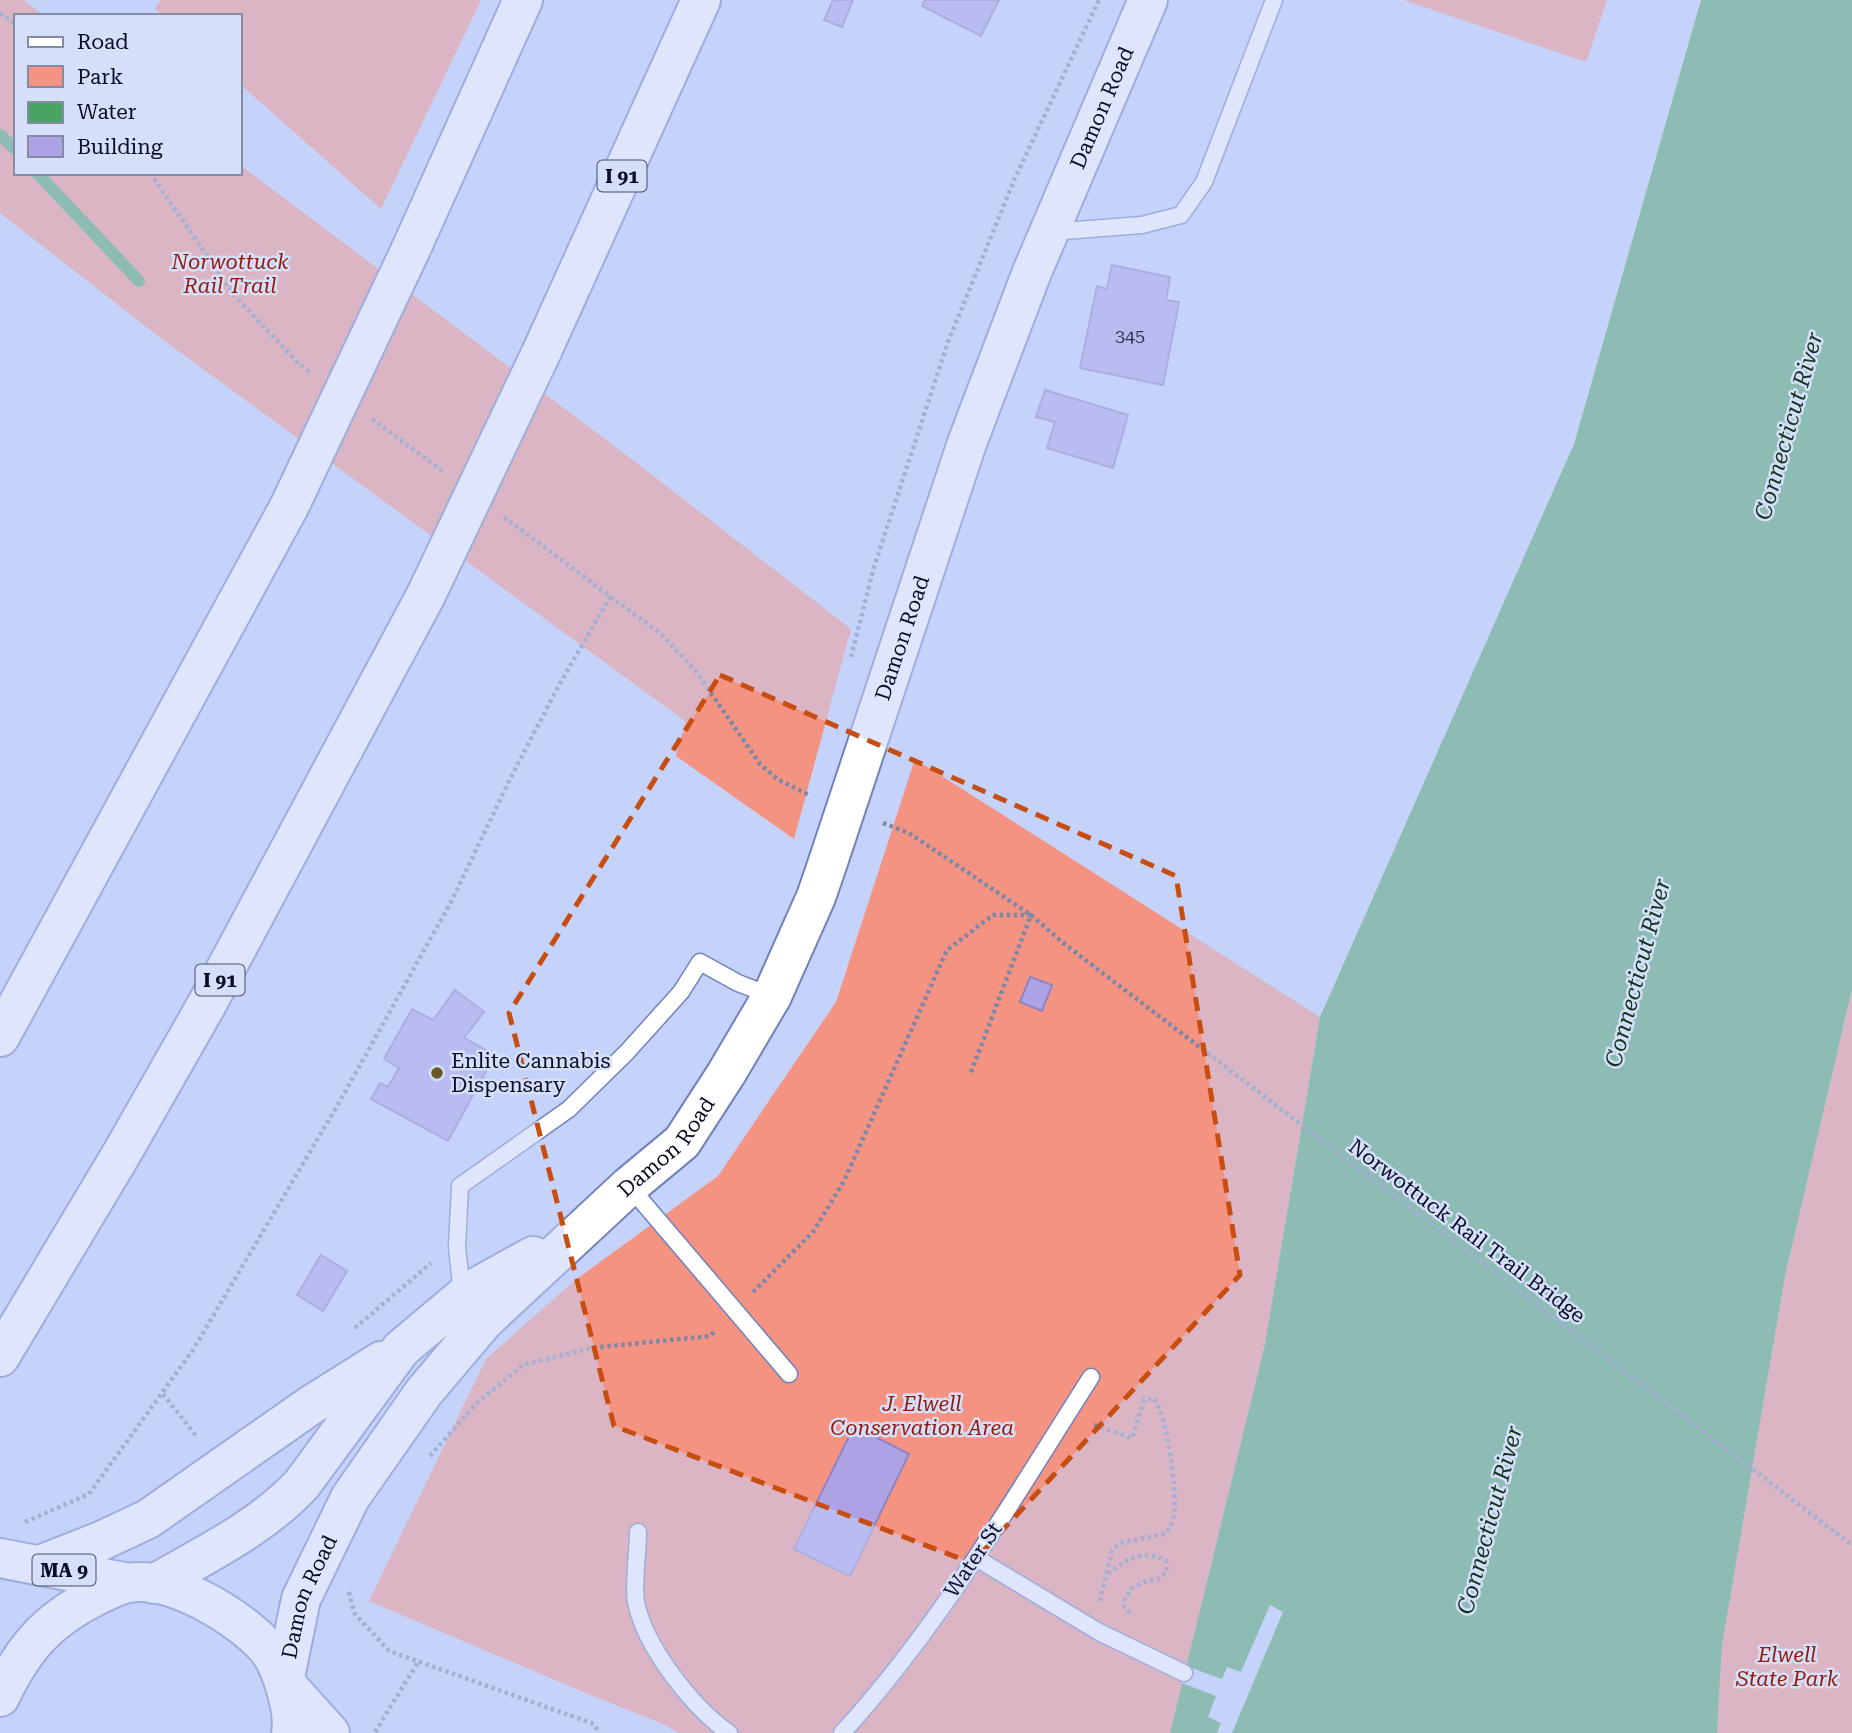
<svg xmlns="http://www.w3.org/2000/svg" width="1852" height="1733" font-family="'Roboto Serif',serif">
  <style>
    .green { fill: #f59382 }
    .water { fill: #49a363 }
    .pier { fill: #c5d2f9 }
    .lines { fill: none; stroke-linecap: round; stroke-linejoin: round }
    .stream { stroke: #49a363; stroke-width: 12 }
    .building { fill: #aca2e4; stroke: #8e84c4; stroke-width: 2 }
    .lane-casing { stroke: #7081be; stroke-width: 19 }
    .primary-casing { stroke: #7081be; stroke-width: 42 }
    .highway-casing { stroke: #7081be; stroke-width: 42 }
    .path { stroke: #7d87a7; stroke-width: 4.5; stroke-dasharray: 3.5 3.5; stroke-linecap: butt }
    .lane { stroke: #fff; stroke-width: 16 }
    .primary { stroke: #fff; stroke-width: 38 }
    .highway { stroke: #fff; stroke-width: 38 }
    .highway-bridge-casing { stroke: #7081be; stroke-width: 42; stroke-linecap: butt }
    .highway-bridge { stroke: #fff; stroke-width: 38 }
    .marked { fill: none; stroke: #c74e10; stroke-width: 5; stroke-dasharray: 14 9; stroke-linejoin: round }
    .poi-dot { fill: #695826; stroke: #d6dffa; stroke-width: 2.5 }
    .labels { text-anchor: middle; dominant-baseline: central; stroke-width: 5; stroke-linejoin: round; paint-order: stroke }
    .number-label { font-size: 18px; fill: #323354 }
    .shield { fill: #d6dffa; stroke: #464d64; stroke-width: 2 }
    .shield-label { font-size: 19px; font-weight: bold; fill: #090e24 }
    .street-label { font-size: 21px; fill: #090e24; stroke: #d6dffa }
    .park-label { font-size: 21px; font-style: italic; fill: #93190a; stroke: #d6dffa }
    .poi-label { font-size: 21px; fill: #090e24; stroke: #d6dffa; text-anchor: start }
    .water-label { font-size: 23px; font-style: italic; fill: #11361c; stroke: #d6dffa }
  </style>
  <rect width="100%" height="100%" fill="#c5d2f9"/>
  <!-- green -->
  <path class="green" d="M0 0H24L44 16H16V173H240V165L634 461 851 629 794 839 676 756 685 721 162 339 0 213Z
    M161 0H481L381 209 240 84V16H163L155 9Z
    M1404 0H1607L1586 62Z
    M915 759 1320 1017 1265 1344 1170 1733H679L661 1723 595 1697 369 1601 486 1359 574 1281 718 1176 836 1002Z
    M1852 989V1733H1717L1722 1645 1785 1276Z"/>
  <!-- water -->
  <path class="water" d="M1701 0H1852V989L1785 1276 1722 1645 1717 1733H1170L1265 1344 1320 1017 1574 444Z"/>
  <!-- pier -->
  <path class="pier" d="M1270 1605 1283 1612 1232 1733H1217L1221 1723 1208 1717 1216 1696 1182 1683 1186 1666 1222 1679 1227 1667 1241 1672Z"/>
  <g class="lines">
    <!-- stream -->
    <path class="stream" d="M0 135 16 150
      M37 173 139 281"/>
  </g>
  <!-- building -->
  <path class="building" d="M833 0H853L842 27 824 20Z
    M925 0H999L981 36 922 6Z
    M1112 265 1170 277 1166 300 1179 302 1163 385 1080 368 1097 286 1107 289Z
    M1045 390 1128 415 1113 468 1047 448 1055 422 1036 417Z
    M1030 977 1052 985 1042 1011 1020 1002Z
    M455 990 484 1012 464 1038 495 1055 448 1141 371 1099 380 1083 388 1087 399 1068 384 1059 412 1009 433 1020Z
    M321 1255 347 1271 323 1311 297 1295Z
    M854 1426 909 1454 850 1576 794 1549Z"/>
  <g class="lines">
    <!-- lane casing -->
    <g class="lane-casing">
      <path id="lane" d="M1051 232 1142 225 1181 215 1204 182 1274 0
        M629 1186 789 1374
        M462 1294 457 1247 460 1186 569 1109 627 1052 681 992 700 962 738 983 772 996
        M638 1532C638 1551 633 1585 636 1602 645 1647 692 1707 729 1733
        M976 1558 1099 1632 1184 1673
        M842 1733C940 1626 1013 1499 1091 1377"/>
    </g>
    <!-- primary casing -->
    <g class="primary-casing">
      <g id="primary">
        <path d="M40 1565 101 1541 148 1519 311 1405 381 1361"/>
        <path d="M154 1584C206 1554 261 1528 302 1484L401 1349 470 1291 533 1256"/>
        <path id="s1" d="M284 1682 301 1599 350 1498 424 1392 484 1321 629 1186 682 1142 726 1074 772 996 816 897 826 868 967 443 1032 272 1148 0"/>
      </g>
    </g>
    <!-- highway casing -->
    <g class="highway-casing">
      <path id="highway" d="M410 251 523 0
        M542 351 701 0
        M0 1037 289 507
        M0 1357 122 1153 207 1004 426 595
        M0 1558 129 1583
        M284 1682 330 1733
        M0 1697C23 1649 46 1621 94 1597 104 1592 117 1585 128 1583 171 1575 238 1616 266 1647 281 1664 295 1711 291 1733"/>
    </g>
    <!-- path -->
    <path class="path" d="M0 13 16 25
      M150 173 235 296 298 363 309 372
      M372 419 444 472
      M504 517 662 635 695 670 760 764 777 779 809 795
      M851 657 874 567 948 342 1015 178 1099 0
      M883 823 909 833 1031 915 1062 942 1852 1545
      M753 1292 813 1232 844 1181 947 950 993 915H1031L970 1075
      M355 1328 431 1263
      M163 1394 197 1437
      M1094 1425 1132 1438 1144 1400 1153 1398C1168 1413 1177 1492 1174 1514 1173 1522 1170 1527 1165 1534L1120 1543 1112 1551 1100 1601
      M430 1456 476 1404 523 1365 591 1348 710 1336 715 1331
      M25 1522 89 1494 193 1350 340 1101 451 902 511 777 558 687 610 597
      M1108 1574C1126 1559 1144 1548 1166 1561L1167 1571 1158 1579 1147 1581 1133 1587 1125 1598 1124 1606 1133 1616
      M349 1592 354 1613 389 1651 594 1724 599 1733
      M375 1732 418 1662"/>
    <!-- lane -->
    <use href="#lane" class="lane"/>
    <!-- primary -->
    <use href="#primary" class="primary"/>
    <!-- highway -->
    <use href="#highway" class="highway"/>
    <!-- highway-bridge casing -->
    <g class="highway-bridge-casing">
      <path id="highway-bridge" d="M289 507 410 251
        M426 595 542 351"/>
    </g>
    <!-- highway-bridge -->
    <use href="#highway-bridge" class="highway-bridge"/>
  </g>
  <!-- marked area -->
  <path d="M0 0H1852V1733H0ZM720 675 1176 876 1240 1275 972 1563 614 1426 509 1013Z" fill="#c5d2f9" fill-opacity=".55" fill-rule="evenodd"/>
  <path class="marked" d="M720 675 1176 876 1240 1275 972 1563 614 1426 509 1013Z"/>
  <!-- markers -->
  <circle class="poi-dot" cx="437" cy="1073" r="7"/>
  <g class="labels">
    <!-- number labels -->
    <g class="number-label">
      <text x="1130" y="335">345</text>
    </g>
    <!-- shield labels -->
    <g class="shield">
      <rect x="597.5" y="160.5" width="49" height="31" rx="5"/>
      <rect x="195.5" y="964.5" width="49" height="31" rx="5"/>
      <rect x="32.5" y="1554.5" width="63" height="31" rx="5"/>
    </g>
    <g class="shield-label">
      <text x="622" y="176">I 91</text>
      <text x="220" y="980">I 91</text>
      <text x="64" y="1570">MA 9</text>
    </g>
    <!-- street labels -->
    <g class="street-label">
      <text stroke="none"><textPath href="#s1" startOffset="1806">Damon Road</textPath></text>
      <text stroke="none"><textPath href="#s1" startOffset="1239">Damon Road</textPath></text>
      <text stroke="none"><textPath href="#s1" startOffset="672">Damon Road</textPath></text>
      <text transform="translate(1467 1231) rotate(37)">Norwottuck Rail Trail Bridge</text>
      <text transform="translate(973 1560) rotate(-56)">Water St</text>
      <text stroke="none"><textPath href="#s1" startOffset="89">Damon Road</textPath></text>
    </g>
    <!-- park labels -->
    <g class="park-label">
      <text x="230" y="262">Norwottuck<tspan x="230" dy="24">Rail Trail</tspan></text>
      <text x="922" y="1404">J. Elwell<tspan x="922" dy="24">Conservation Area</tspan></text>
      <text x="1787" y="1655">Elwell<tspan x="1787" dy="24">State Park</tspan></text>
    </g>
    <!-- poi labels -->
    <g class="poi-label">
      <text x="451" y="1061">Enlite Cannabis<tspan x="451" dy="24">Dispensary</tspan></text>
    </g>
    <!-- water labels -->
    <g class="water-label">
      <text transform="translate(1789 426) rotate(-74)">Connecticut River</text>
      <text transform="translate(1638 973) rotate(-75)">Connecticut River</text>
      <text transform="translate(1490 1520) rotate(-75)">Connecticut River</text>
    </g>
  </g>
  <!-- legend -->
  <rect x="14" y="14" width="228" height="161" fill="#d6dffa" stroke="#848ba4" stroke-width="2"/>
  <rect x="28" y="37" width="35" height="10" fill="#ffffff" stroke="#848ba4" stroke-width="2"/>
  <text x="77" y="49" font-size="21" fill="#090e24">Road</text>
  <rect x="28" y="66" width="35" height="21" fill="#f59382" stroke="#848ba4" stroke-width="2"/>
  <text x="77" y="84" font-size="21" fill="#090e24">Park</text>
  <rect x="28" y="102" width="35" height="21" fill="#49a363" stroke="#848ba4" stroke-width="2"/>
  <text x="77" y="119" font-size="21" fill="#090e24">Water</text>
  <rect x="28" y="136" width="35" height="21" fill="#aca2e4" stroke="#848ba4" stroke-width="2"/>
  <text x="77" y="154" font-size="21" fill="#090e24">Building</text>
</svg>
